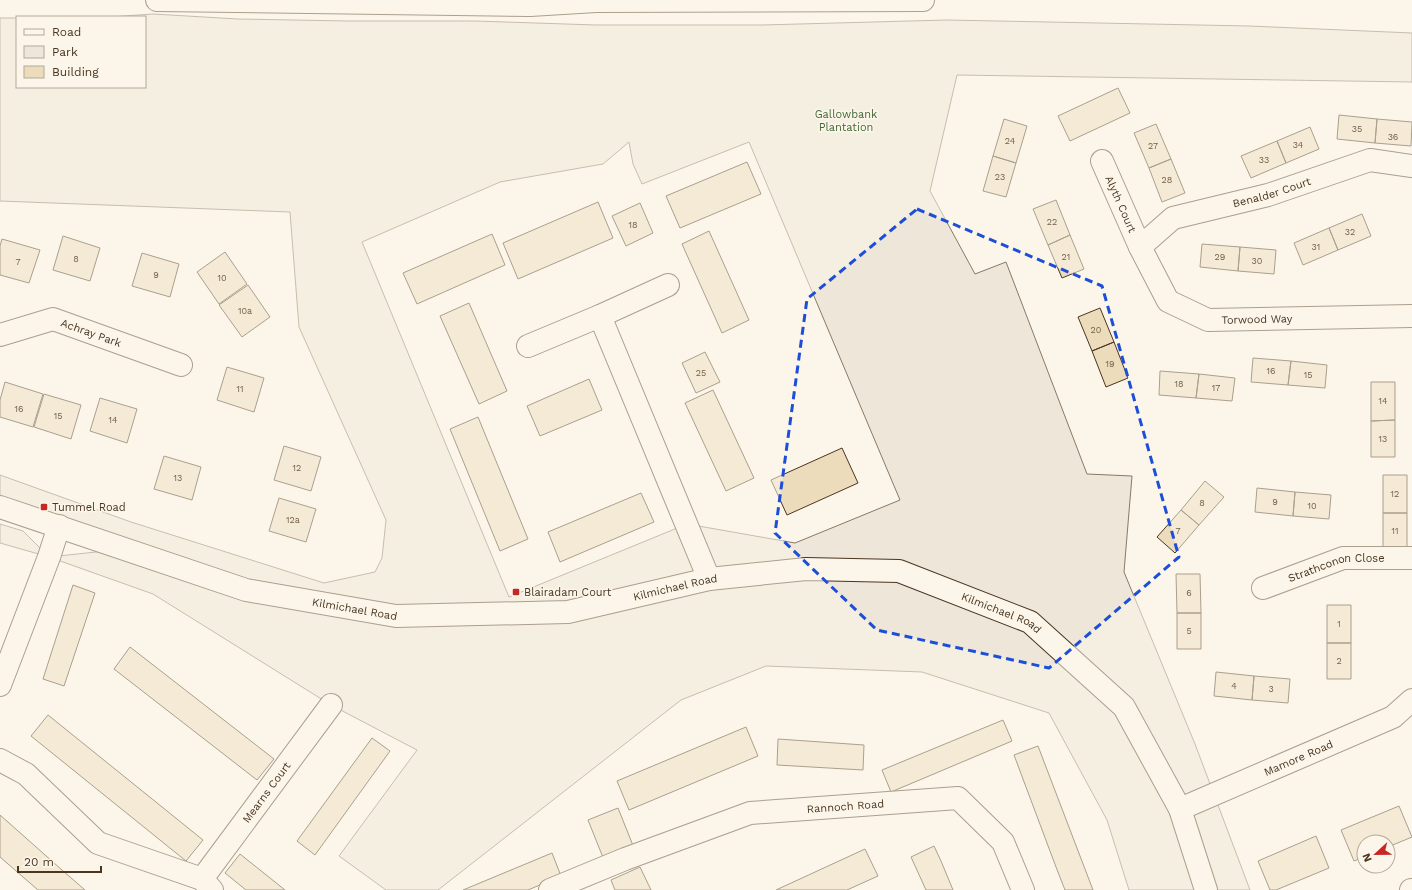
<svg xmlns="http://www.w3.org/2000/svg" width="1412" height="890" font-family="'Work Sans',sans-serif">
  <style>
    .green { fill: #ede6d9; stroke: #887966; fill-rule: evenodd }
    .building { fill: #ecdcbc; stroke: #4a3520 }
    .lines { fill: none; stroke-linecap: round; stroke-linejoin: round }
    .street-casing { stroke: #4a3520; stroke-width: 24 }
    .highway-casing { stroke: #4a3520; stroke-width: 24 }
    .street { stroke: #fbf6e9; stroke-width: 22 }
    .highway { stroke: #fbf6e9; stroke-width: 22 }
    .marked { fill: none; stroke: #1d4ed8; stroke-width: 3; stroke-dasharray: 8 5; stroke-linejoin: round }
    .poi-dot { fill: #c62828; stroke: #fbf6e9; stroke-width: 1.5 }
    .labels { text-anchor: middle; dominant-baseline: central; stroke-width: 3; stroke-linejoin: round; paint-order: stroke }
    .number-label { font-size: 9px; fill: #725f47 }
    .park-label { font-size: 11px; fill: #436837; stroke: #fbf6e9 }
    .street-label { font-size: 11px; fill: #4a3520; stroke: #fbf6e9 }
    .poi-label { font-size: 11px; fill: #4a3520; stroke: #fbf6e9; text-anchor: start }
  </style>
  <rect width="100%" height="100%" fill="#fbf6e9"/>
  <!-- green -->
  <path class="green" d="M153 14 238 19 348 21H475L596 25H762L947 20 1249 26 1412 33V82L957 75 930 191 975 274 1006 262 1087 474 1132 476 1124 572 1195 744 1250 890H1129L1107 820 1049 713 922 672 766 666 681 700 438 890H386L339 856 417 750 331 705 153 594 49 557 0 543V524L23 531 49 557 124 549 0 507V475L131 522 324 583 375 572 382 558 386 520 299 327 290 212 0 201V18H17V87H145V17H109ZM629 142 633 164 642 184 749 142 900 500 795 543 687 524 509 597 362 242 500 182 603 164Z"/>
  <!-- building -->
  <path class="building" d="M1118 88 1130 113 1070 141 1058 116Z
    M1339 115 1377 119 1375 143 1337 139Z
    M1004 119 1027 126 1016 163 993 156Z
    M1377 119 1412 122 1411 146 1375 143Z
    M1156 124 1171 159 1149 168 1134 133Z
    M1310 127 1319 149 1286 163 1277 141Z
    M1277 141 1286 163 1251 178 1241 156Z
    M993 156 1016 163 1006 197 983 191Z
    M1171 159 1185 193 1162 202 1149 168Z
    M747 162 761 194 680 228 666 196Z
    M1056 200 1070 235 1048 245 1033 209Z
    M598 202 613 238 518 279 503 243Z
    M640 203 653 233 626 246 612 216Z
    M1362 214 1371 236 1338 250 1329 228Z
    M1329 228 1338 250 1303 265 1294 243Z
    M709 231 749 320 722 333 682 244Z
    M492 234 505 265 417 304 403 273Z
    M1070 235 1084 269 1062 278 1048 245Z
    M63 236 100 248 90 281 53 270Z
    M2 239 40 250 29 283 0 275V246Z
    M1202 244 1240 247 1238 271 1200 267Z
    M1240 247 1276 250 1274 274 1238 271Z
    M225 252 247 284 219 304 197 272Z
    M142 253 179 264 170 297 132 286Z
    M248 285 270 317 242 337 219 305Z
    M469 303 507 391 479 404 440 316Z
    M1100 308 1114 342 1092 351 1078 317Z
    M1114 342 1128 378 1106 387 1092 351Z
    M705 352 720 382 696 393 682 363Z
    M1253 358 1291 361 1288 385 1251 382Z
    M1291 361 1327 365 1325 388 1288 385Z
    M227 367 264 378 254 412 217 400Z
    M1160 371 1199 374 1196 398 1159 395Z
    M1199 374 1235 378 1232 401 1196 398Z
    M589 379 602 410 540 436 527 406Z
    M5 382 43 394 33 427 0 417V400Z
    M1371 382H1395V420L1371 421Z
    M713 390 754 478 726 491 685 403Z
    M44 394 81 405 71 439 34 427Z
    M100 398 137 409 127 443 90 431Z
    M478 417 528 539 500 551 450 429Z
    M1395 420V457H1371V421Z
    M284 446 321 457 311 491 274 480Z
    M842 448 858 483 787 515 771 480Z
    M164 456 201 467 192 500 154 489Z
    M1383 475H1407V513H1383Z
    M1205 481 1224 497 1199 525 1181 510Z
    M1257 488 1295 492 1293 516 1255 512Z
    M1295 492 1331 495 1329 519 1293 516Z
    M641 493 654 522 560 562 548 532Z
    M279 498 316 509 306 542 269 531Z
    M1181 510 1199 525 1175 553 1157 537Z
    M1383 513H1407V549H1383Z
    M1176 574H1200L1201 613H1177Z
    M73 585 95 593 64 686 43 679Z
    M1327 605H1351V643H1327Z
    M1177 613H1201V649H1177Z
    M1327 643H1351V679H1327Z
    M130 647 274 759 257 780 114 669Z
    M1216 672 1254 676 1252 700 1214 696Z
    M1254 676 1290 679 1288 703 1252 700Z
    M48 715 203 840 186 861 31 736Z
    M1003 720 1012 741 891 792 882 770Z
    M746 727 758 756 629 810 617 781Z
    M372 738 390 751 315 855 297 841Z
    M778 739 864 745 863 770 777 765Z
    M1038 746 1093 890H1065L1056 867 1014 755Z
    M1399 806 1412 837 1388 847V842H1364V857L1354 861 1341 830Z
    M618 808 634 848 604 860 588 820Z
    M0 815 62 870 85 890H38L0 857Z
    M1316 836 1329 868 1276 890H1270L1258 861Z
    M934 846 941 861 953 890H926L911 857Z
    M865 849 878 876 847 890H776Z
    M552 853 561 876 528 890H463Z
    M240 854 285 890H246L225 873Z
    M640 867 651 890H615L611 880Z"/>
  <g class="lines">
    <!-- street casing -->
    <g class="street-casing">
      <g id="street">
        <path id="s1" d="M1102 161 1140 247 1168 301 1208 320 1412 316"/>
        <path id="s2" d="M1140 247 1173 218 1268 195 1370 160 1412 166"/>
        <path d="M600 316 668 285"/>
        <path id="s3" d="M0 335 53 319 181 365"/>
        <path d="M528 346 600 316 709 579"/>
        <path id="s4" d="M0 507 246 590 396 616 568 612 709 579 806 569 899 571 1030 622 1124 707 1180 809 1206 890"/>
        <path id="s5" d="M1263 588 1343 558H1412"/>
        <path d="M0 685 49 557 59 526"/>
        <path d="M0 760 26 774 98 843 202 879 212 890"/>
        <path id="s6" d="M1180 809 1393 717 1412 700"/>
        <path id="s7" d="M202 879 331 705"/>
        <path id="s8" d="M550 890 625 859 750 813 958 798 1003 842 1023 890"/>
        <path d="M1411 890H1412"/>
      </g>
    </g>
    <!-- highway casing -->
    <g class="highway-casing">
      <path id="highway" d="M157 0 530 5 596 1 923 0"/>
    </g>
    <!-- street -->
    <use href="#street" class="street"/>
    <!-- highway -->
    <use href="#highway" class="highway"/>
  </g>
  <!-- marked area -->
  <path d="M0 0H1412V890H0ZM917 209 1102 286 1179 557 1049 668 877 630 775 533 807 299Z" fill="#fbf6e9" fill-opacity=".55" fill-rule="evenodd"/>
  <path class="marked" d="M917 209 1102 286 1179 557 1049 668 877 630 775 533 807 299Z"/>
  <!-- markers -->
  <g class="poi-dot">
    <rect x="40" y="503" width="8" height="8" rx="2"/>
    <rect x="512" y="588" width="8" height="8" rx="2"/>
  </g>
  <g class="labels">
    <!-- number labels -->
    <g class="number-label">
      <text x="1357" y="129">35</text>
      <text x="1393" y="137">36</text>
      <text x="1010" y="141">24</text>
      <text x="1298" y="145">34</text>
      <text x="1153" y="146">27</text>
      <text x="1264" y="160">33</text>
      <text x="1000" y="177">23</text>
      <text x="1167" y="180">28</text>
      <text x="1052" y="222">22</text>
      <text x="633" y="225">18</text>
      <text x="1350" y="232">32</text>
      <text x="1316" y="247">31</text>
      <text x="1066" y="257">21</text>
      <text x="1220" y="257">29</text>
      <text x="76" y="259">8</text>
      <text x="1257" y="261">30</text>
      <text x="18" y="262">7</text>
      <text x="156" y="275">9</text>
      <text x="222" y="278">10</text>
      <text x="245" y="311">10a</text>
      <text x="1096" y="330">20</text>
      <text x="1110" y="364">19</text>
      <text x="1271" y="371">16</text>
      <text x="701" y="373">25</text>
      <text x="1308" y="375">15</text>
      <text x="1179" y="384">18</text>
      <text x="1216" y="388">17</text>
      <text x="240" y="389">11</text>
      <text x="1383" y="401">14</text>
      <text x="19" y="409">16</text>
      <text x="58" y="416">15</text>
      <text x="113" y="420">14</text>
      <text x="1383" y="439">13</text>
      <text x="297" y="468">12</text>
      <text x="178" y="478">13</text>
      <text x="1395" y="494">12</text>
      <text x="1275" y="502">9</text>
      <text x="1202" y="503">8</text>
      <text x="1312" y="506">10</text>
      <text x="293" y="520">12a</text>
      <text x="1178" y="531">7</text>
      <text x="1395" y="531">11</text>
      <text x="1189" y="593">6</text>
      <text x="1339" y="624">1</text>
      <text x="1189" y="631">5</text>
      <text x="1339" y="661">2</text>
      <text x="1234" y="686">4</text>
      <text x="1271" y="689">3</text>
    </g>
    <!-- park labels -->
    <g class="park-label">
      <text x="846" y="114">Gallowbank<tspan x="846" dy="13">Plantation</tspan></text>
    </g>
    <!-- street labels -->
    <g class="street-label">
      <text stroke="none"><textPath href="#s2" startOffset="146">Benalder Court</textPath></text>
      <text stroke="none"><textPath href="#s1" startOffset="47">Alyth Court</textPath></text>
      <text stroke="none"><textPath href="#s1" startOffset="248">Torwood Way</textPath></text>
      <text stroke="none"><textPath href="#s3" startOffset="96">Achray Park</textPath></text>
      <text stroke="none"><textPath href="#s5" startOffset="77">Strathconon Close</textPath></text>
      <text stroke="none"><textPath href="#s4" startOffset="694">Kilmichael Road</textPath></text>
      <text stroke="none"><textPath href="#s4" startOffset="370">Kilmichael Road</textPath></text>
      <text stroke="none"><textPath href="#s4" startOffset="1030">Kilmichael Road</textPath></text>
      <text stroke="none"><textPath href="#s6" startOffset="129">Mamore Road</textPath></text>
      <text stroke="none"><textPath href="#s7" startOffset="108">Mearns Court</textPath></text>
      <text stroke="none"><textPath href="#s8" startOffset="310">Rannoch Road</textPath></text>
    </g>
    <!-- poi labels -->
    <g class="poi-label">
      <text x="52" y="507">Tummel Road</text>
      <text x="524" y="592">Blairadam Court</text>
    </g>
  </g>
  <!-- legend -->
  <rect x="16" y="16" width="130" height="72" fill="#fbf6e9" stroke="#b4a999"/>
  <rect x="24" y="29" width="20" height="6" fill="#fbf6e9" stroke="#b4a999"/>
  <text x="52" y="36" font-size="12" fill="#4a3520">Road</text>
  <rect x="24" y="46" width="20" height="12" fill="#ede6d9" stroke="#b4a999"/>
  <text x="52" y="56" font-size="12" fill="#4a3520">Park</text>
  <rect x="24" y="66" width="20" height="12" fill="#ecdcbc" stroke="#b4a999"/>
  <text x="52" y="76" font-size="12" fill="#4a3520">Building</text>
  <!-- north arrow -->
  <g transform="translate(1376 854) rotate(248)"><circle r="19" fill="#fbf6e9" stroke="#b4a999"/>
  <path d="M0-3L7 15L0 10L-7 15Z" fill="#c62828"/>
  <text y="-6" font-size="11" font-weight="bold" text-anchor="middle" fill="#4a3520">N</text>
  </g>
  <!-- scale -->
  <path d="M18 866v6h83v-6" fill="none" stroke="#4a3520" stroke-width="2"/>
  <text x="24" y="866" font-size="12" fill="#4a3520" stroke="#fbf6e9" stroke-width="3" paint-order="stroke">20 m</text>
</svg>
